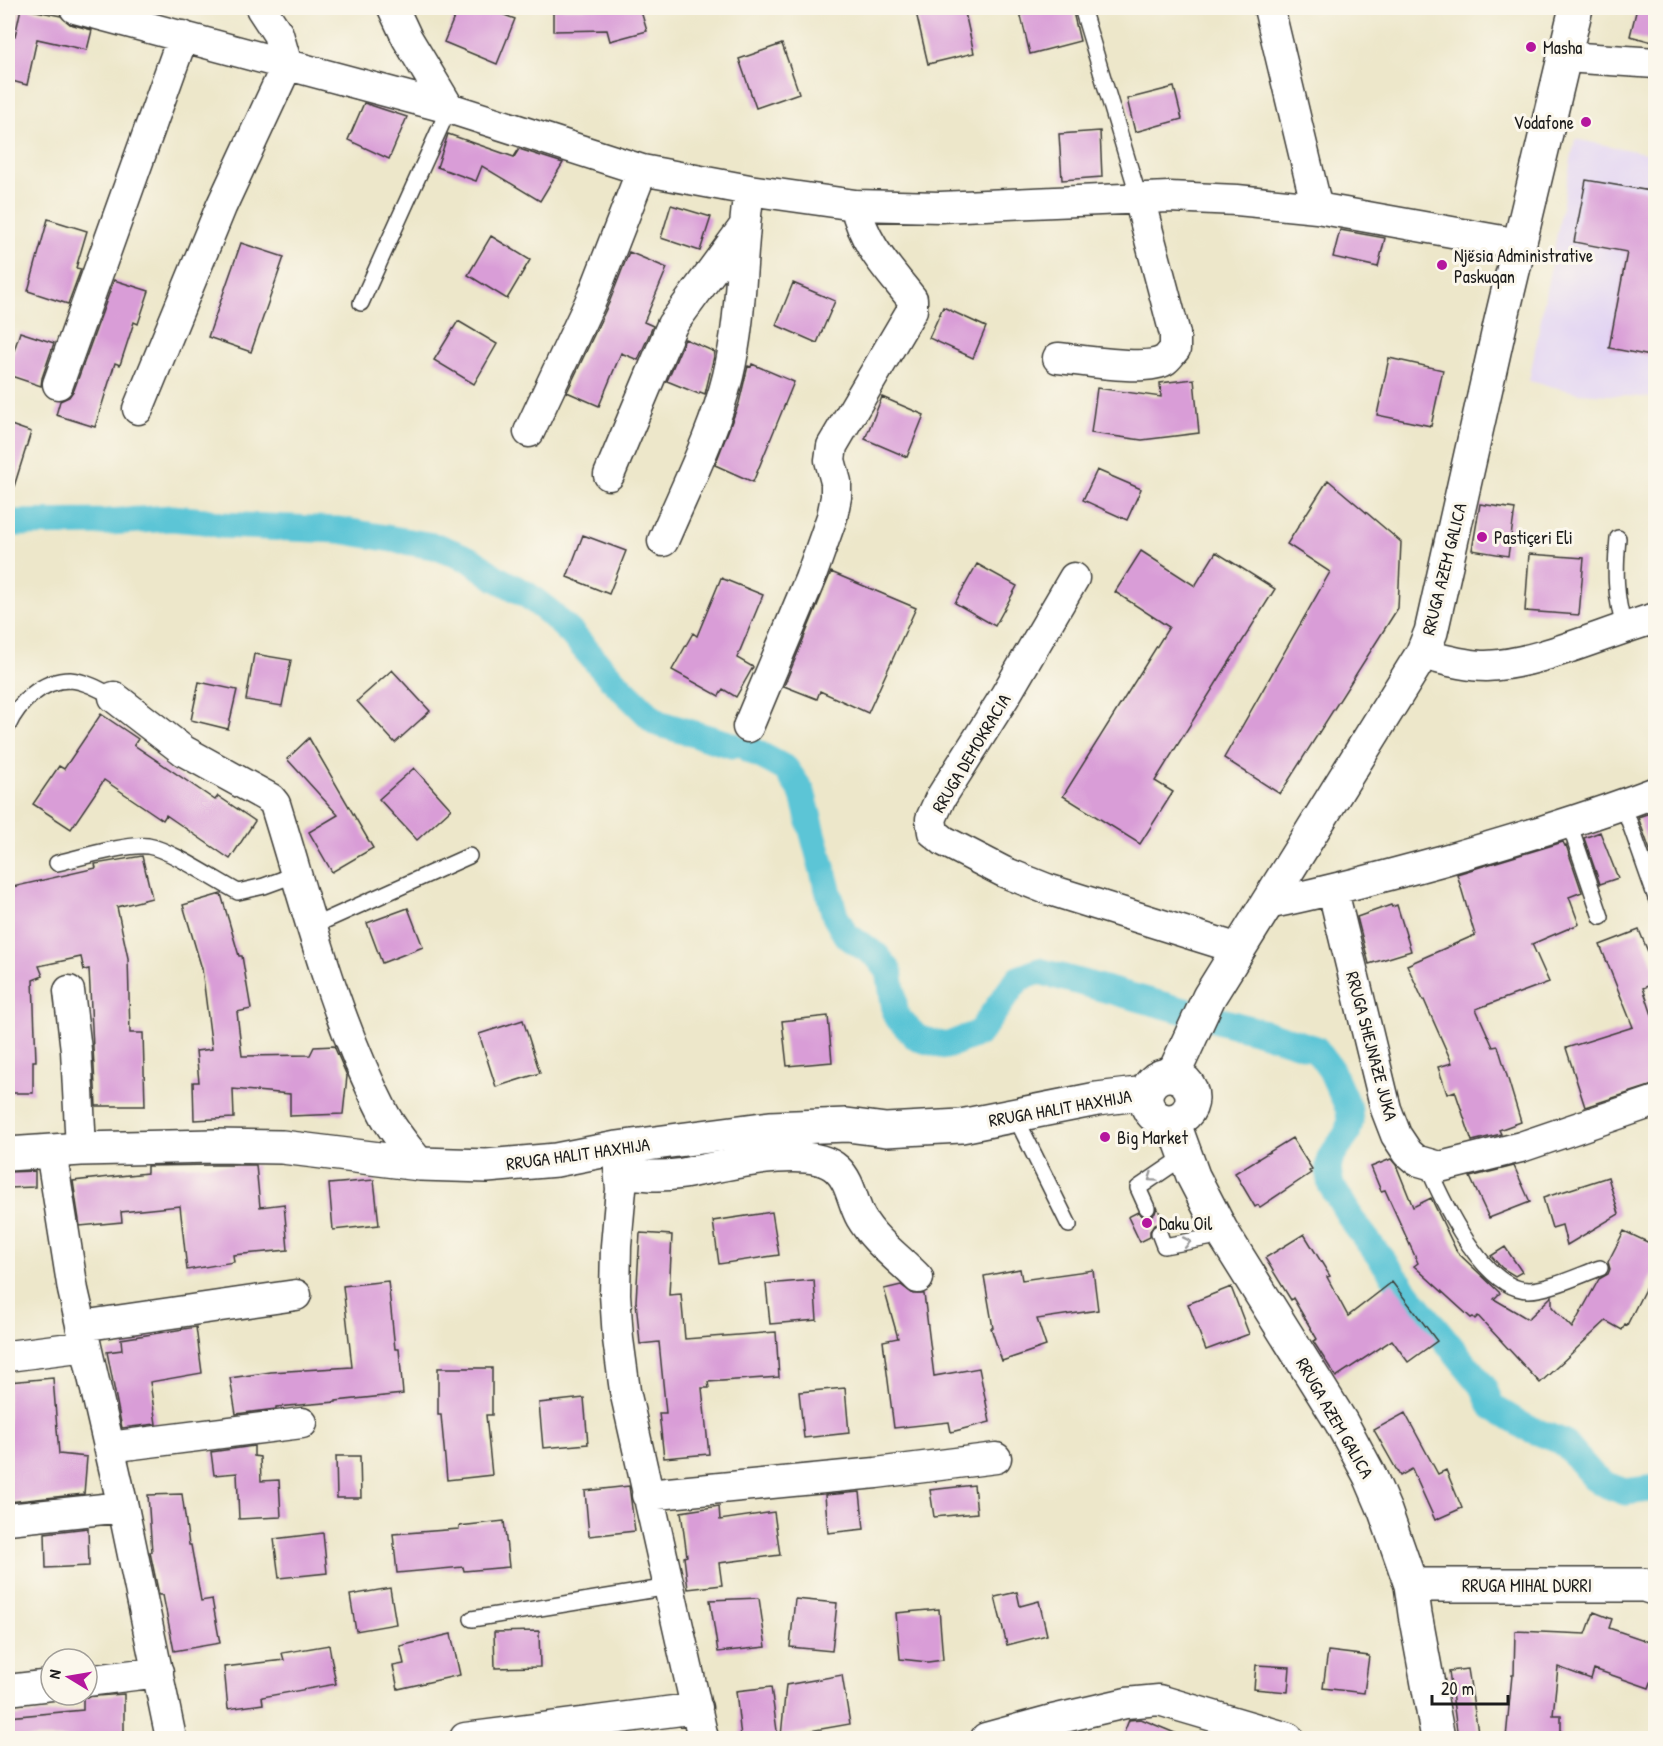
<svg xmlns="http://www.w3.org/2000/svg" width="1663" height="1746" font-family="'Patrick Hand',sans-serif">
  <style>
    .built { fill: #e2d4f3 }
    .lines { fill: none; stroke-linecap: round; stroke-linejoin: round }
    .canal { stroke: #5bc5d6; stroke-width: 27 }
    .building { fill: #d99dd7 }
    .lane-casing { stroke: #3b3a36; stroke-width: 18 }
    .street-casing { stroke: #3b3a36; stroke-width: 33 }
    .secondary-casing { stroke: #3b3a36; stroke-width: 36 }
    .lane { stroke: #fff; stroke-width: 15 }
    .street { stroke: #fff; stroke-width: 30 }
    .secondary { stroke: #fff; stroke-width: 33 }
    .oneway { stroke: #999 }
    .poi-dot { fill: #b5179e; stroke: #fbf7ec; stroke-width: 2 }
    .labels { text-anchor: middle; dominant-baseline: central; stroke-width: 6; stroke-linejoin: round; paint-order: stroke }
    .poi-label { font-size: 18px; fill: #1c1c1c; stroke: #fbf7ec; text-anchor: start }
    .street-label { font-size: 18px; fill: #1c1c1c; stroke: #fbf7ec }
  </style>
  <rect width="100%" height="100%" fill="#fbf7ec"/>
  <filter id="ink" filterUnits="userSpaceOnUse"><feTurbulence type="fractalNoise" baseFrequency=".0167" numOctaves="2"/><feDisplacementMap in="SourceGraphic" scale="12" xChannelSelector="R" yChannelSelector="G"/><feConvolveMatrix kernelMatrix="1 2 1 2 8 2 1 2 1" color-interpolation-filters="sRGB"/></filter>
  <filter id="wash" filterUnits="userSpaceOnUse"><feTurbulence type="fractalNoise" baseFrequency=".008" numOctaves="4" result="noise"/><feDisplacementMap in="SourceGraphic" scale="24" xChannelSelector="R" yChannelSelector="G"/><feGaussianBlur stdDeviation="1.35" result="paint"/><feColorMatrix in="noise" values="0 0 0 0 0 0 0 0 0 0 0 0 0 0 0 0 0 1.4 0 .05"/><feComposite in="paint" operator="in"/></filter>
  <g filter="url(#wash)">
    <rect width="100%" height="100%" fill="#ede7ca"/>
    <!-- built -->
    <path class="built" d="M1575 139 1655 155V398L1579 393 1529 381Z"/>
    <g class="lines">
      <!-- canal -->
      <path class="canal" d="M8 523 108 522 172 518 205 521 221 525 339 530 439 547 471 560 496 578 526 594 548 611 571 633 608 675 657 723 732 745
        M749 749 786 769 802 792 835 916 846 935 877 956 889 971 896 1016 917 1038 946 1046 979 1033 1018 979 1039 971 1265 1033 1316 1049 1331 1070 1349 1110 1350 1122 1347 1134 1330 1158 1328 1171 1331 1185 1354 1223 1411 1298 1483 1386 1492 1407 1525 1427 1563 1442 1594 1477 1604 1484 1625 1492 1656 1488"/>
    </g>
    <g id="blocks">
      <!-- building -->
      <path class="building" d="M21 8 61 16 70 24 92 30 87 50 37 39 27 85 8 80V34L15 36Z
        M458 8H486L515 19 497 64 444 42Z
        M553 8H640L647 31 610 41 607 30 553 31Z
        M915 8H964L974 53 928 64Z
        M1036 8H1072L1080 41 1030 54 1020 12Z
        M1637 8H1656V43L1630 36Z
        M782 44 799 93 756 108 739 59Z
        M1174 87 1182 119 1135 132 1127 99Z
        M364 103 407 117 389 159 348 140Z
        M1100 131 1102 177 1062 180 1059 134Z
        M448 134 514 157 519 149 563 163 540 201 482 166 476 181 437 167Z
        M1586 180 1656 192V357L1609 348 1627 252 1574 242Z
        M671 205 711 217 700 251 661 238Z
        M48 219 87 231 76 268 81 269 68 304 28 291Z
        M1340 230 1385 238 1378 267 1333 257Z
        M491 236 530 260 507 299 468 275Z
        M241 243 284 257 251 352 208 337Z
        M629 252 667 268 644 322 653 326 638 360 621 353 599 406 567 392 609 303Z
        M114 280 149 291 138 324 134 322 120 365 115 363 95 427 56 415 60 401 69 397 74 390Z
        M793 283 835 301 817 343 776 325Z
        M943 307 986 327 973 358 929 338Z
        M458 321 497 344 474 384 434 360Z
        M20 332 54 343 42 378 41 386 8 375V369Z
        M685 339 715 352 705 394 700 392 699 394 667 381Z
        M1389 358 1443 370 1431 426 1377 415Z
        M752 364 794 382 753 482 715 465 739 403 748 366 751 367Z
        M1194 379 1199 433 1142 440 1091 433 1097 388 1161 397 1160 383Z
        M882 397 924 415 907 457 865 439Z
        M8 424 31 432 12 493 8 492Z
        M1097 470 1141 489 1127 520 1083 500Z
        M1328 480 1401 542 1398 608 1280 794 1224 758 1330 572 1287 544Z
        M1480 504 1515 509 1508 556 1472 550Z
        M583 535 626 551 609 594 567 577Z
        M1141 551 1195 586 1216 552 1275 589 1155 781 1173 792 1140 844 1063 796 1169 627 1115 592Z
        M1529 554 1584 558 1579 615 1525 611Z
        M977 564 1017 586 995 626 955 603Z
        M831 572 916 608 868 713 820 691 817 699 784 686Z
        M721 578 763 595 737 658 753 667 736 697 723 689 719 696 672 670 693 633 697 636Z
        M254 654 291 660 282 706 246 700Z
        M392 670 430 711 395 743 357 701Z
        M199 682 237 690 228 729 191 720Z
        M101 714 138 739 134 745 215 800 218 796 255 821 230 859 166 815 163 820 104 780 71 829 33 804 59 766 64 769Z
        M309 738 373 848 332 872 309 832 338 815 287 759Z
        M414 768 451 809 417 840 379 799Z
        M1656 811V867L1638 817Z
        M1600 832 1618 878 1600 884 1584 838Z
        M1563 842 1565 846 1566 845 1582 892 1569 897 1579 924 1532 944 1549 982 1476 1009 1493 1047 1498 1046 1521 1122 1499 1130 1501 1134 1472 1141 1455 1091 1447 1094 1438 1067 1452 1063 1424 1000H1423L1407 965 1475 935 1457 874Z
        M142 856 152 898 117 907 128 958 130 1033H143L145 1106H96L89 969 84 970 81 957 39 966 43 976 33 980 36 1061H33V1093H8V888L96 868 95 864Z
        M221 894 239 956H242L251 1009 237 1012 242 1056 310 1055 314 1047 334 1046 347 1076 343 1114 290 1116V1094L233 1089 234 1118 194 1120 193 1082H199L196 1051 212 1049 202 969 183 905Z
        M1391 905 1392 907 1397 905 1411 951 1369 964 1357 917Z
        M408 908 423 947 382 963 367 923Z
        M1639 930 1656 971V983L1643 988 1656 1027V1084L1585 1107 1566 1048 1633 1027 1600 945Z
        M828 1016 832 1062 787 1066 782 1021Z
        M523 1020 540 1073 496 1087 479 1034Z
        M1292 1138 1312 1169 1309 1171 1311 1173 1260 1207 1258 1205 1255 1207 1235 1173Z
        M1391 1159 1396 1165 1413 1207 1431 1198 1457 1252 1500 1293 1494 1299 1528 1319 1552 1296V1307L1572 1328 1599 1279 1608 1274 1610 1269 1608 1262 1624 1231 1656 1246V1267L1627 1325 1625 1324 1622 1330 1606 1321 1540 1383 1478 1316 1475 1319 1473 1317 1471 1318 1414 1266 1418 1263 1385 1190 1381 1191 1371 1167Z
        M214 1165H256L260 1207 284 1204 288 1250 233 1255 234 1262 187 1270 180 1206 121 1212 122 1222 80 1226 73 1181 147 1173V1166Z
        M1514 1166 1530 1202 1489 1218 1470 1177Z
        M35 1171V1187L8 1188V1172Z
        M1608 1177 1619 1214 1567 1245 1562 1225 1552 1228 1543 1198Z
        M374 1180 379 1225 333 1230 329 1184Z
        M1157 1207 1165 1225 1155 1224 1150 1231V1237L1140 1242 1128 1217 1138 1212 1142 1216 1150 1217 1155 1213Z
        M772 1212 779 1255 719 1264 713 1221Z
        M640 1233 672 1235 669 1295 681 1294 685 1339 776 1332 779 1377 708 1382 709 1388H702L709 1454 664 1458 659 1413H666L659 1342 640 1344 636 1301Z
        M1304 1234 1330 1276 1327 1277 1348 1316 1392 1282 1437 1341 1408 1362 1392 1340 1336 1377 1313 1341 1317 1339 1293 1298 1291 1300 1265 1258Z
        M1505 1247 1522 1272 1515 1276 1502 1268 1491 1256Z
        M1020 1269 1022 1280 1093 1270 1098 1310 1037 1319 1046 1346 1002 1361 991 1328H993L984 1276Z
        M814 1280 817 1320 770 1324 766 1284Z
        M388 1281 395 1349H399L403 1394 336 1401V1402L276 1407V1409L236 1414 230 1378 271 1372 352 1367 343 1286Z
        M901 1285 913 1294H924L934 1376 979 1368 990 1422 951 1432 949 1422 894 1428 883 1341 898 1338 884 1289Z
        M1231 1287 1249 1334 1206 1350 1188 1304Z
        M196 1327 202 1373 150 1382 156 1424 122 1428 107 1352 122 1350 121 1339Z
        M438 1368H492V1415H486L492 1475 447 1480 441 1415H438Z
        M53 1378 59 1454 87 1457 84 1494 8 1502V1382Z
        M845 1388 849 1433 804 1438 799 1392Z
        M584 1398 588 1444 543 1448 539 1403Z
        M1405 1413 1438 1474 1446 1470 1462 1508 1435 1520 1412 1469 1400 1476 1374 1430Z
        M254 1446V1456L260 1457 261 1481 279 1480 281 1517 239 1519 237 1473 214 1475 211 1452Z
        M336 1456H360L361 1498H337Z
        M974 1485 977 1513 934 1517 930 1490Z
        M629 1486 635 1531 589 1536 585 1491Z
        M860 1492 864 1529 828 1533 825 1495Z
        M182 1494 189 1545H191L201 1601 212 1599 220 1643 174 1651 163 1595H159L150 1552H152L148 1495Z
        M719 1506 720 1520 774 1512 780 1555 719 1563 722 1585 688 1589 684 1557 687 1556 681 1512Z
        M504 1521 509 1567 464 1571 463 1567 397 1573 393 1534 459 1529V1526Z
        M88 1528 89 1566 46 1568 45 1533Z
        M323 1533 327 1573 279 1578 274 1539Z
        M390 1588 396 1624 356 1631 350 1595Z
        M1017 1592 1020 1606 1039 1601 1047 1635 1007 1645 995 1597Z
        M759 1598 766 1647 718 1652 710 1600Z
        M795 1599 837 1603 832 1651 790 1647Z
        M939 1609 943 1660 928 1662 900 1659 896 1613Z
        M1594 1612 1612 1619 1609 1628 1656 1644V1669L1649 1688 1594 1669 1591 1679 1558 1667 1553 1715H1561V1738H1506L1512 1675H1514L1515 1631 1586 1634Z
        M539 1631 540 1667 495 1668 494 1632Z
        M451 1634 460 1675 398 1689 393 1666 404 1664 400 1646Z
        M329 1645 336 1684 262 1697 263 1704 228 1709 224 1667 284 1660 282 1653Z
        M1328 1651 1369 1656 1364 1693 1323 1688Z
        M1256 1665 1290 1667 1288 1692 1254 1689Z
        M1468 1669 1479 1738H1458L1449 1671Z
        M842 1675 850 1724 781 1736 786 1685Z
        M771 1687 778 1738H741L736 1691Z
        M124 1694V1738H8V1717L83 1710V1697Z
        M1141 1719 1187 1738H1122L1129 1720Z"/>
    </g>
  </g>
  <g filter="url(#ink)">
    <use href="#blocks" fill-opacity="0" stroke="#3b3a36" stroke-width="1.5"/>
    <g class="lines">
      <!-- lane casing -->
      <g class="lane-casing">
        <path id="lane" d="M1082 8 1139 198
          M361 303 449 108
          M1618 538C1615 571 1615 595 1624 627
          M8 726C18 703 42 680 70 680 85 681 101 690 114 697
          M1623 804 1656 898
          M1569 823 1601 917
          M57 863C78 858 128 843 148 846 171 850 215 880 238 892L264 886 297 874
          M313 926 469 856
          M1015 1116 1069 1225
          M1427 1165C1442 1200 1483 1290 1529 1290 1549 1290 1580 1275 1600 1268
          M1147 1208 1138 1188 1185 1156
          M1159 1233 1164 1246 1224 1235
          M472 1619 669 1587"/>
      </g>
      <!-- street casing -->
      <g class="street-casing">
        <path id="street" d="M75 8 449 108 642 170 749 190 855 205 940 207 1169 197 1237 200 1317 208 1519 244
          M393 8 407 38 449 108
          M1269 8 1317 208
          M1565 57 1656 63
          M1058 358C1081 360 1147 372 1165 360 1169 357 1172 352 1175 349V334L1139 198
          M58 384 183 36
          M138 409 221 207 287 65 278 34 261 8
          M529 432 593 296 642 170
          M609 475 672 325 744 227
          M663 541C686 487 714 433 728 376 743 314 740 252 749 190
          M1074 578 1005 696 940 799 931 819 933 832 944 841 1004 872 1047 889 1239 949
          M1422 654C1443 659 1464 666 1486 666 1539 664 1603 633 1656 618
          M114 697 184 751 271 799 275 804C307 907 333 1015 383 1112 392 1130 407 1147 420 1164
          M748 727 810 579 832 517 836 497V482L830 460 832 446 912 310V299C887 267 865 246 855 205
          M1333 891 1386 1109 1396 1135 1408 1153 1416 1160 1440 1167 1521 1147 1656 1101
          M1267 904C1326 892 1383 877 1441 861 1513 840 1585 819 1656 792
          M69 991 76 1050 81 1149
          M617 1148 621 1189 616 1246 615 1294 618 1339 625 1391 703 1738
          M51 1151 73 1290 123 1507 171 1738
          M621 1173C641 1175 660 1177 680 1174 716 1168 809 1142 837 1169 851 1182 852 1202 861 1218 875 1242 899 1258 918 1278
          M81 1326 296 1295
          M8 1356 86 1346
          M109 1447 302 1423
          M647 1495 876 1473 996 1458
          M8 1519 123 1507
          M87 1681 158 1672
          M8 1690 51 1685
          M465 1738 697 1708
          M986 1738 1052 1720 1126 1703 1159 1700 1288 1738"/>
      </g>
      <!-- secondary casing -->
      <g class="secondary-casing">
        <path id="secondary" d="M1146 1098a23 23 0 1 1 46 0a23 23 0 1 1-46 0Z
          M1173 1075 1209 997 1422 654 1431 632 1500 325 1576 8
          M1173 1121 1193 1176 1221 1230 1341 1422 1370 1476 1385 1511 1411 1585 1415 1614 1438 1738
          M8 1154 81 1149 214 1146 282 1147 420 1164 487 1166 556 1160 617 1148 770 1128 847 1125 886 1130 961 1126 1097 1099 1146 1093
          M1411 1585H1644L1656 1589"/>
      </g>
      <!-- lane -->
      <use href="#lane" class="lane"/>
      <!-- street -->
      <use href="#street" class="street"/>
      <!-- secondary -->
      <use href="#secondary" class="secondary"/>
    </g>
    <!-- one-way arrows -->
    <defs><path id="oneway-chevron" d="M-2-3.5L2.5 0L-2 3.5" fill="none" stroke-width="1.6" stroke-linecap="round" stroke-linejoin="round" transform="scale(1.5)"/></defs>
    <g class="oneway">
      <use href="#oneway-chevron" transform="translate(1152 1178) rotate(145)"/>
      <use href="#oneway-chevron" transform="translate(1187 1242) rotate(-11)"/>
    </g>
  </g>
  <!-- markers -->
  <g class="poi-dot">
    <circle cx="1531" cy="47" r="6"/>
    <circle cx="1586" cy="122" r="6"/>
    <circle cx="1442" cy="265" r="6"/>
    <circle cx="1482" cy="537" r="6"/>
    <circle cx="1105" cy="1137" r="6"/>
    <circle cx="1147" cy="1223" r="6"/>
  </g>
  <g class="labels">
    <!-- poi labels -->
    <g class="poi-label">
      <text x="1543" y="47">Masha</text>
      <text x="1574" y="122" text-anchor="end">Vodafone</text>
      <text x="1454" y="255">Njësia Administrative<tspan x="1454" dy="21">Paskuqan</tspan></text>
      <text x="1494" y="537">Pastiçeri Eli</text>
      <text x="1117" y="1137">Big Market</text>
      <text x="1159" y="1223">Daku Oil</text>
    </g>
    <!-- street labels -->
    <g class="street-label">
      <text transform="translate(1444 569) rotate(-76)">RRUGA AZEM GALICA</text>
      <text transform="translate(971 753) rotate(-59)">RRUGA DEMOKRACIA</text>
      <text transform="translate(1372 1046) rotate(75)">RRUGA SHEJNAZE JUKA</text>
      <text transform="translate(1060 1108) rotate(-10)">RRUGA HALIT HAXHIJA</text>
      <text transform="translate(578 1154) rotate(-8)">RRUGA HALIT HAXHIJA</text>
      <text transform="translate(1335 1418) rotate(60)">RRUGA AZEM GALICA</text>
      <text x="1527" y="1585">RRUGA MIHAL DURRI</text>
    </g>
  </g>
  <!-- margin -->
  <rect width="1663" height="1746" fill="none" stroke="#fbf7ec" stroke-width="30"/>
  <!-- north arrow -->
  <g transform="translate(69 1677) rotate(281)"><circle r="28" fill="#fbf7ec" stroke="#a29f99" stroke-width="1.5"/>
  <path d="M0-4.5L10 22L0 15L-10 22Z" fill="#b5179e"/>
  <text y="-9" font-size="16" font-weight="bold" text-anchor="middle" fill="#1c1c1c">N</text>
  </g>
  <!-- scale -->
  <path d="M1432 1695v9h76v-9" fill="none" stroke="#1c1c1c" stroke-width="3"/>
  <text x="1441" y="1695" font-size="18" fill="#1c1c1c" stroke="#fbf7ec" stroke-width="4.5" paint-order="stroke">20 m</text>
</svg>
